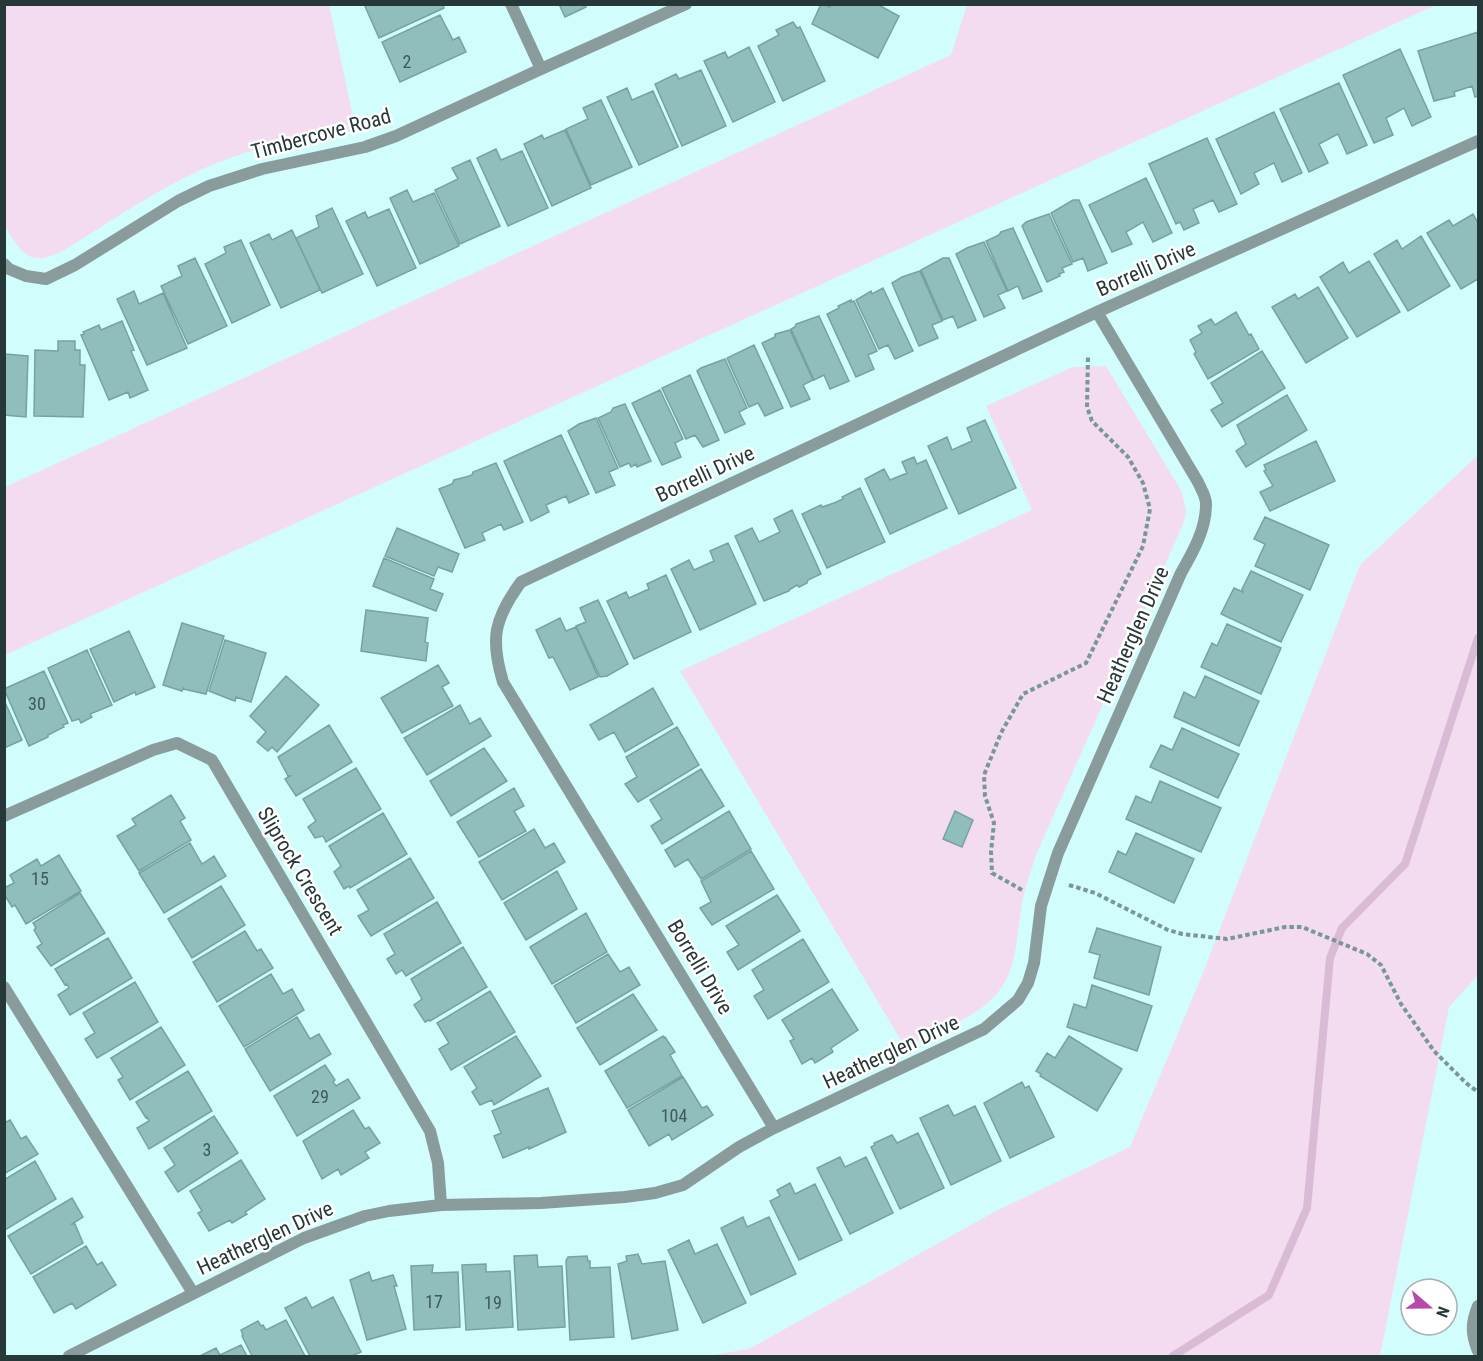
<svg xmlns="http://www.w3.org/2000/svg" width="1483" height="1361" font-family="'Roboto Condensed',sans-serif">
  <style>
    .green { fill: #f3dcef }
    .lines { fill: none; stroke-linecap: round; stroke-linejoin: round }
    .stream { stroke: #dabbd5; stroke-width: 8 }
    .building { fill: #8fbebc; stroke: #77a2a1; stroke-width: 1.5 }
    .path { stroke: #789797; stroke-width: 4; stroke-dasharray: 4.5 3; stroke-linecap: butt }
    .minor { stroke: #899c9b; stroke-width: 12 }
    .labels { text-anchor: middle; dominant-baseline: central; stroke-width: 5; stroke-linejoin: round; paint-order: stroke }
    .number-label { font-size: 18px; fill: #405a59 }
    .street-label { font-size: 21px; fill: #263838; stroke: #fff }
  </style>
  <rect width="100%" height="100%" fill="#d1fefd"/>
  <!-- green -->
  <path class="green" d="M4 5H329L356 130C315 138 270 143 230 158 170 179 116 219 61 252 28 267 22 253 5 227Z
    M967 5H1436L5 655V487L951 55Z
    M1106 366 1182 492 1186 511 1184 522 1036 855C1031 871 1025 887 1022 903 1015 942 1019 980 983 1007 960 1024 931 1034 905 1047L680 671 1032 510 986 406 1073 367Z
    M1478 455V975L1449 1007 1380 1356H707L749 1349 996 1211 1130 1147 1201 978 1360 565Z"/>
  <g class="lines">
    <!-- stream -->
    <path class="stream" d="M1173 1356 1269 1295 1307 1208 1330 958 1342 928 1405 864 1478 638"/>
  </g>
  <!-- building -->
  <path class="building" d="M364 4H443L444 8 379 38Z
    M559 4H585L586 7 565 17Z
    M821 4 830 7V4H877L899 16 878 58 812 24Z
    M440 15 453 40 459 37 466 52 400 82 382 42Z
    M793 22 797 28 800 27 825 81 783 101 758 46 779 35 776 30Z
    M1478 32V96L1475 97 1472 86 1454 92 1455 96 1434 101 1418 51Z
    M749 47 775 102 733 122 704 61 725 52 728 58Z
    M1400 49 1431 117 1412 126 1404 108 1386 118 1393 135 1374 143 1343 75Z
    M701 70 726 126 682 146 655 84 676 74 679 79Z
    M1339 83 1367 145 1347 154 1338 134 1319 144 1328 163 1309 172 1280 109Z
    M627 88 632 100 653 91 678 147 639 165 607 97Z
    M601 100 632 167 591 185 566 129 588 119 583 108Z
    M1274 112 1302 173 1282 182 1274 163 1254 173 1259 184 1241 194 1216 139Z
    M565 130 591 188 552 206 524 144 542 135 544 139Z
    M1207 138 1237 204 1219 212 1213 200 1193 209 1199 223 1184 230 1180 222 1176 224 1149 164Z
    M496 149 501 160 522 151 548 208 508 226 477 158Z
    M470 160 500 226 460 244 435 190 458 179 452 168Z
    M1146 178 1172 233 1153 242 1143 222 1126 232 1132 244 1112 252 1089 205Z
    M407 190 413 202 434 193 459 246 420 264 390 198Z
    M1073 200H1079L1107 263 1088 271 1083 258 1073 262 1051 213Z
    M332 208 363 274 322 293 296 238 319 227 316 216Z
    M389 209 416 268 377 286 346 221 365 212 368 218Z
    M1049 214 1072 264 1062 268 1064 272 1059 274 1060 276 1047 282 1022 226 1026 222Z
    M1473 214 1478 223V279L1461 289 1427 233 1449 220 1453 226Z
    M1013 228 1042 291 1023 299 1018 286 1008 291 986 241 999 235 1001 232Z
    M292 230 320 290 281 308 250 243 269 234 272 240Z
    M1421 236 1450 286 1408 311 1374 254 1397 240 1402 249Z
    M241 240 270 305 232 323 205 264 226 253 224 247Z
    M984 242 1007 291 998 295 1005 308 984 317 956 254 967 248Z
    M195 258 227 326 188 344 161 286 182 276 178 266Z
    M943 258H949L976 320 958 328 953 316 943 320 921 270Z
    M1369 261 1400 312 1357 337 1320 277 1343 262 1349 273Z
    M920 271 942 321 932 325 938 338 919 346 892 283 902 277Z
    M1318 287 1348 338 1306 363 1272 307 1295 294 1298 299Z
    M883 288 913 351 895 359 888 345 879 349 856 300 871 291 872 294Z
    M134 291 139 304 163 293 187 348 147 365 117 299Z
    M851 300V302L854 301 877 351 868 355 874 369 856 377 827 314 839 308 838 306Z
    M1236 312 1249 335 1251 334 1259 349 1208 379 1194 354 1196 352 1190 340 1202 333 1198 326 1211 319 1215 325Z
    M819 316 849 381 830 389 824 375 814 380 791 329 795 327 796 324Z
    M122 321 134 350 131 351 148 390 130 398 128 392 109 400 81 335 84 334 83 332 99 325 101 330Z
    M790 330 813 380 803 385 810 399 791 407 762 343 775 337V334Z
    M58 341H75V350H80V365H85L83 417 34 416 35 350 58 351Z
    M4 345 5 354 28 356 26 417 4 415Z
    M754 345 783 408 765 416 758 403 749 407 727 358Z
    M1262 351 1285 388 1222 427 1211 410 1223 403 1211 383Z
    M725 359 747 408 739 412 745 424 725 433 697 371 701 368Z
    M690 375 719 440 703 447 695 435 686 439 662 388Z
    M660 390 683 439 675 443 681 457 662 465 632 403Z
    M1287 395 1307 430 1246 467 1236 451 1246 444 1237 425Z
    M625 404 651 461 637 467 636 464 631 467 629 463 620 467 598 418 611 412 613 408Z
    M596 418 618 468 609 472 615 485 596 493 568 431 579 424Z
    M985 420 1016 488 959 514 928 446 947 437 952 450 972 441 967 428Z
    M561 435 589 494 569 503 566 496 546 505 549 512 531 521 504 461Z
    M1316 441 1335 481 1270 511 1260 492 1273 486 1264 471 1266 470 1264 465Z
    M914 457 917 464 926 460 947 508 890 534 865 479 884 469 890 480 907 473 902 462Z
    M496 463 523 522 504 530 501 524 482 533 485 540 465 548 439 489 452 484 454 480 466 477 472 475 473 472Z
    M860 488 885 542 827 568 802 514 821 505 822 507 834 503 843 499 842 497Z
    M792 510 821 574 808 580 807 583 799 587 797 585 789 590V591L764 601 735 536 752 528 759 542 780 532 774 519Z
    M1265 517 1329 545 1310 590 1255 566 1265 544 1254 539Z
    M397 528 459 554 452 572 438 567 434 576 385 556Z
    M728 543 756 604 700 630 671 569 689 560 694 570 714 561 710 551Z
    M384 558 434 579 430 589 443 594 436 611 373 586Z
    M1251 571 1303 595 1281 642 1221 614 1234 588 1243 592 1242 589Z
    M666 575 691 632 634 659 607 601 626 592 629 598 649 589 647 584Z
    M598 600 628 664 607 676 600 677 576 626 586 622 580 608Z
    M366 610 428 618 425 642 428 643 426 661 361 651Z
    M560 618 566 631 576 627 598 677 570 690 553 657 549 658 536 630Z
    M182 623 224 636 206 694 183 689 184 687 182 691 163 685Z
    M1227 624 1281 648 1261 694 1201 667 1212 643 1217 646Z
    M129 631 155 687 136 695 135 692 114 702 90 649Z
    M225 640 266 653 251 702 236 697 235 701 232 700 209 691Z
    M87 650 112 705 90 714 92 717 81 723 79 719 72 721 48 668Z
    M438 665 449 683 442 687 453 706 402 733 381 698Z
    M44 671 68 723 63 725 64 727 48 735V737L29 746 4 689Z
    M286 676 319 705 277 752 272 747 268 751 257 742 266 732 250 716Z
    M1205 676 1259 701 1239 746 1174 717 1184 692 1195 698Z
    M653 688 673 724 625 752 614 732 599 740 590 725Z
    M4 700 22 740 4 748Z
    M460 705 470 724 480 718 491 736 427 775 404 738Z
    M329 725 352 762 296 796 285 779 290 776H288L278 757Z
    M677 727 699 765 638 802 625 784 637 777 626 757Z
    M1182 728 1239 754 1218 798 1150 767 1161 745 1172 750Z
    M484 748 507 781 451 816 430 781Z
    M356 768 381 809 326 842 323 836 315 838 308 827 316 821 303 799Z
    M701 769 724 806 662 844 651 826 662 819 650 800Z
    M1160 781 1221 808 1201 852 1126 819 1136 796 1151 803Z
    M514 788 524 806 514 811 526 831 479 857 457 822Z
    M171 795 185 818 180 821 191 840 139 871 117 836 136 825 132 819Z
    M729 811 751 849 701 879 688 859 675 867 665 850Z
    M955 811 973 820 962 847 943 839Z
    M383 813 407 854 350 888 349 886 344 889 334 872 341 866 329 846Z
    M534 829 545 848 554 843 565 862 502 900 479 862Z
    M1136 833 1194 859 1174 903 1109 872 1118 851 1126 855Z
    M190 843 202 864 214 856 226 876 164 913 139 873Z
    M751 851 774 889 712 925 700 908 711 902 701 881Z
    M59 855 81 891 26 924 15 905 12 907 4 894V888L14 883 10 875 37 859 41 866Z
    M410 858 434 898 371 936 358 916 369 910 357 890Z
    M557 871 577 909 526 940 504 903Z
    M221 886 245 925 192 958 168 919Z
    M80 893 105 933 51 966 37 947 42 944 34 930 36 928 33 923Z
    M777 895 800 931 738 970 727 952 739 945 726 926Z
    M437 902 461 943 406 976 402 970 396 974 387 959 395 954 384 934Z
    M586 913 607 952 552 984 530 947Z
    M1097 928 1161 947 1149 995 1094 978 1100 955 1089 952Z
    M245 931 257 951 261 949 273 968 217 1002 193 962Z
    M108 938 132 978 70 1015 58 995 69 988 67 984 65 985 55 969Z
    M803 939 829 982 768 1019 754 996 764 990 752 970Z
    M463 947 487 987 430 1021 429 1020 425 1022 414 1005 422 999 411 979Z
    M608 954 620 972 629 967 640 985 576 1023 554 986Z
    M271 974 283 994 292 989 304 1010 244 1047 219 1006Z
    M135 982 158 1022 97 1058 85 1039 95 1033 83 1013Z
    M1092 985 1152 1006 1137 1051 1067 1027 1074 1004 1086 1008Z
    M832 989 858 1030 831 1048 833 1052 815 1063 812 1058 802 1064 790 1041 794 1039 782 1020Z
    M490 991 515 1032 451 1070 439 1049 449 1043 437 1023Z
    M633 994 657 1030 600 1065 577 1028Z
    M297 1017 310 1039 319 1034 331 1054 270 1091 245 1049Z
    M161 1027 185 1065 130 1100 118 1080 123 1077 111 1058Z
    M516 1036 541 1076 494 1105 492 1100 480 1105 472 1092 477 1088 464 1067Z
    M663 1036 664 1038 665 1037 675 1052 670 1055 682 1076 627 1108 605 1071Z
    M1069 1036 1122 1069 1097 1111 1040 1076 1041 1074 1036 1071 1047 1053 1055 1058Z
    M325 1065 335 1080 333 1082 336 1086 348 1079 360 1098 297 1136 274 1096Z
    M188 1071 212 1111 149 1149 137 1128 149 1121 147 1117 146 1118 136 1102Z
    M683 1077 702 1108 707 1106 713 1115 672 1140 669 1134 649 1146 628 1110Z
    M1022 1082 1025 1088 1029 1086 1054 1137 1010 1158 984 1103Z
    M548 1088 566 1132 529 1149V1147L503 1158 494 1136 501 1133 492 1111Z
    M948 1105 954 1116 975 1106 1001 1161 951 1185 920 1118Z
    M353 1110 365 1129 369 1127 380 1143 365 1152 369 1158 341 1175 338 1169 322 1179 303 1141Z
    M214 1116 238 1153 178 1192 165 1172 175 1165 164 1148Z
    M10 1120 21 1139 26 1136 38 1154 4 1174V1123Z
    M918 1133 944 1188 900 1209 871 1147 875 1145 874 1143 892 1135 897 1143Z
    M840 1157 845 1167 866 1157 893 1213 850 1234 817 1168Z
    M241 1160 265 1199 245 1212 247 1214 232 1223 230 1220 209 1231 198 1213 202 1211 190 1191Z
    M35 1161 56 1199 5 1230 4 1180Z
    M790 1183 795 1194 815 1184 842 1240 799 1260 770 1201 780 1196 777 1190Z
    M72 1198 83 1217 72 1224H75L83 1243 31 1274 8 1236Z
    M743 1217 747 1227 769 1217 796 1274 751 1295 721 1228Z
    M689 1240 695 1254 717 1244 746 1303 703 1323 668 1250Z
    M86 1246 97 1265 102 1262 116 1285 76 1309 72 1303 54 1313 33 1277Z
    M638 1254 642 1264 665 1261 678 1330 632 1339 618 1264 627 1261 626 1256Z
    M537 1255 538 1267 562 1266 565 1327 518 1330 514 1256Z
    M587 1256 588 1261H590V1268L610 1267 614 1337 570 1340 566 1261 568 1257Z
    M486 1264V1272L510 1271 513 1327 466 1330 462 1265Z
    M433 1265 432 1273 458 1272 460 1327 414 1330 411 1266Z
    M369 1272 372 1281 393 1275 397 1286H394L406 1329 367 1340 350 1280Z
    M306 1297 312 1308 333 1297 361 1352 352 1356H310L285 1308Z
    M286 1320 305 1356H252L242 1336 243 1335 241 1330 258 1321 261 1326 263 1325 266 1330Z
    M241 1345 247 1356H200L216 1348 220 1355Z"/>
  <g class="lines">
    <!-- path -->
    <path class="path" d="M1069 885 1095 893 1168 930 1182 934 1227 939 1285 927H1302L1367 954 1381 965 1401 1004 1434 1051 1466 1083 1478 1092
      M1022 890 992 873 991 852 994 823 985 796 984 775 1001 733 1023 694 1086 663 1143 546 1150 509 1143 483 1128 457 1092 421 1087 407 1088 356"/>
    <!-- minor -->
    <path class="minor" d="M511 4 541 69
      M4 264 9 269 26 276 46 279 75 265 178 201 209 186 262 169 365 147 396 136 541 69 686 4
      M4 816 153 750 177 743 212 760 430 1131 438 1163 441 1205
      M4 987 193 1293
      M774 1128 503 682C490 639 494 619 521 582L1097 312 1478 141
      M1478 1306C1471 1323 1471 1334 1478 1351
      M69 1356 304 1238 365 1216 389 1211 441 1205 541 1203 625 1197 655 1193 683 1185 739 1147 774 1128 984 1029 1018 1000 1028 983 1034 963 1041 906 1058 853 1181 573C1193 552 1206 529 1206 505 1207 498 1201 489 1198 482L1097 312"/>
  </g>
  <g class="labels">
    <!-- number labels -->
    <g class="number-label">
      <text x="407" y="61">2</text>
      <text x="37" y="703">30</text>
      <text x="40" y="878">15</text>
      <text x="320" y="1096">29</text>
      <text x="674" y="1115">104</text>
      <text x="207" y="1149">3</text>
      <text x="434" y="1301">17</text>
      <text x="493" y="1302">19</text>
    </g>
    <!-- street labels -->
    <g class="street-label">
      <text transform="translate(321 134) rotate(-15)">Timbercove Road</text>
      <text transform="translate(1146 269) rotate(-24)">Borrelli Drive</text>
      <text transform="translate(705 474) rotate(-25)">Borrelli Drive</text>
      <text transform="translate(1133 635) rotate(-66)">Heatherglen Drive</text>
      <text transform="translate(300 871) rotate(59)">Sliprock Crescent</text>
      <text transform="translate(700 967) rotate(59)">Borrelli Drive</text>
      <text transform="translate(891 1052) rotate(-25)">Heatherglen Drive</text>
      <text transform="translate(265 1238) rotate(-25)">Heatherglen Drive</text>
    </g>
  </g>
  <!-- border -->
  <rect width="1483" height="1361" fill="none" stroke="#263838" stroke-width="12"/>
  <!-- north arrow -->
  <g transform="translate(1429 1307) rotate(110)"><circle r="28" fill="#ffffff" stroke="#a8afaf" stroke-width="1.5"/>
  <path d="M0-4.5L10 22L0 15L-10 22Z" fill="#b44aab"/>
  <text y="-9" font-size="16" font-weight="bold" text-anchor="middle" fill="#263838">N</text>
  </g>
</svg>
